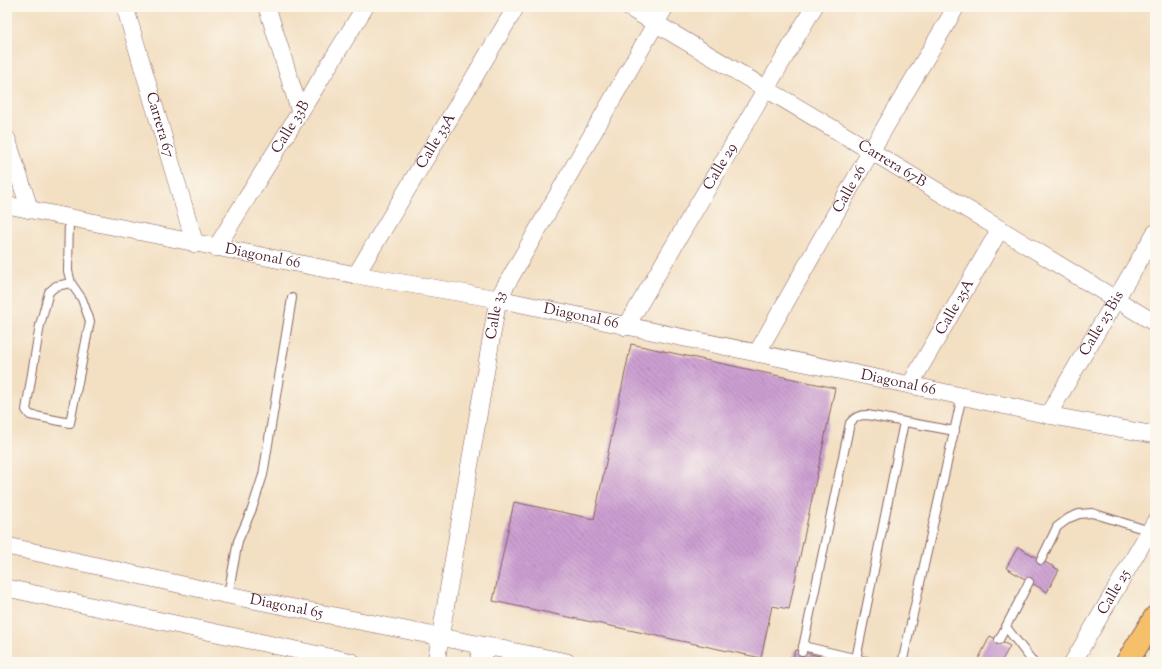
<svg xmlns="http://www.w3.org/2000/svg" width="1162" height="669" font-family="'Sorts Mill Goudy',serif">
  <style>
    .building { fill: url(#building-back-hatch) }
    .lines { fill: none; stroke-linecap: round; stroke-linejoin: round }
    .service-casing { stroke: #856260; stroke-width: 10 }
    .minor-casing { stroke: #856260; stroke-width: 18 }
    .trunk-casing { stroke: #856260; stroke-width: 24 }
    .service { stroke: #fff; stroke-width: 8 }
    .minor { stroke: #fff; stroke-width: 17 }
    .trunk { stroke: #f6c06b; stroke-width: 22 }
    .labels { text-anchor: middle; dominant-baseline: central; stroke-width: 3; stroke-linejoin: round; paint-order: stroke }
    .street-label { font-size: 15px; fill: #4a1f2b; stroke: #fbf7ec }
  </style>
  <defs>
    <pattern id="building-back-hatch" width="6" height="6" patternUnits="userSpaceOnUse"><rect width="6" height="6" fill="#cc9fd2"/><path d="M-1 5l2 2M0 0l6 6M5-1l2 2" fill="none" stroke="#a881ab"/></pattern>
  </defs>
  <rect width="100%" height="100%" fill="#fbf7ec"/>
  <filter id="ink" filterUnits="userSpaceOnUse"><feTurbulence type="fractalNoise" baseFrequency=".025" numOctaves="2"/><feDisplacementMap in="SourceGraphic" scale="8" xChannelSelector="R" yChannelSelector="G"/><feConvolveMatrix kernelMatrix="1 2 1 2 8 2 1 2 1" color-interpolation-filters="sRGB"/></filter>
  <filter id="wash" filterUnits="userSpaceOnUse"><feTurbulence type="fractalNoise" baseFrequency=".012" numOctaves="4" result="noise"/><feDisplacementMap in="SourceGraphic" scale="16" xChannelSelector="R" yChannelSelector="G"/><feGaussianBlur stdDeviation="0.9" result="paint"/><feColorMatrix in="noise" values="0 0 0 0 0 0 0 0 0 0 0 0 0 0 0 0 0 1.4 0 .05"/><feComposite in="paint" operator="in"/></filter>
  <g filter="url(#wash)">
    <rect width="100%" height="100%" fill="#f3dfc2"/>
    <g id="blocks">
      <!-- building -->
      <path class="building" d="M631 344 835 388 789 609 772 606 761 658 493 601 514 502 594 519Z
        M1018 547 1059 570 1047 592 1006 568Z
        M990 636 1010 646 1001 662H977Z
        M795 650 827 658 826 662H792Z"/>
    </g>
  </g>
  <g filter="url(#ink)">
    <use href="#blocks" fill-opacity="0" stroke="#856260" stroke-width="1"/>
    <g class="lines">
      <!-- service casing -->
      <g class="service-casing">
        <path id="service" d="M69 218 68 271 71 283 82 299 90 321 70 423 30 415 26 410 40 325 49 292 56 286 71 283
          M1041 560 1057 527 1069 518 1079 514 1092 513 1150 531
          M228 595 238 541 252 509 263 475 292 298
          M1006 627 1033 662
          M999 640 1029 582
          M803 646 871 662
          M802 652 850 423C855 417 859 415 867 415L955 431
          M856 659 904 422
          M901 662 903 659 962 396"/>
      </g>
      <!-- minor casing -->
      <g class="minor-casing">
        <g id="minor">
          <path id="s1" d="M125 7 195 244"/>
          <path d="M267 7 300 112"/>
          <path id="s2" d="M628 7 871 151 1155 323"/>
          <path d="M7 139 30 210"/>
          <path id="s3" d="M7 205 356 275 498 299 910 385 1048 415 1155 435"/>
          <path id="s4" d="M216 248 365 7"/>
          <path id="s5" d="M356 275 516 7"/>
          <path id="s6" d="M626 327 814 7"/>
          <path id="s7" d="M757 353 871 151 956 7"/>
          <path id="s8" d="M910 385 1000 229"/>
          <path id="s9" d="M1048 415 1155 233"/>
          <path id="s10" d="M7 546 228 595 567 662"/>
          <path d="M7 588 352 662"/>
          <path id="s11" d="M436 662 498 299 665 7"/>
          <path d="M480 662 479 658 480 653 493 647"/>
          <path id="s12" d="M1073 662 1155 522"/>
        </g>
      </g>
      <!-- trunk casing -->
      <g class="trunk-casing">
        <path id="trunk" d="M1127 662 1155 617"/>
      </g>
      <!-- service -->
      <use href="#service" class="service"/>
      <!-- minor -->
      <use href="#minor" class="minor"/>
      <!-- trunk -->
      <use href="#trunk" class="trunk"/>
    </g>
  </g>
  <g class="labels">
    <!-- street labels -->
    <g class="street-label">
      <text stroke="none"><textPath href="#s1" startOffset="123">Carrera 67</textPath></text>
      <text stroke="none"><textPath href="#s4" startOffset="142">Calle 33B</textPath></text>
      <text stroke="none"><textPath href="#s5" startOffset="156">Calle 33A</textPath></text>
      <text stroke="none"><textPath href="#s2" startOffset="307">Carrera 67B</textPath></text>
      <text stroke="none"><textPath href="#s6" startOffset="186">Calle 29</textPath></text>
      <text stroke="none"><textPath href="#s7" startOffset="188">Calle 26</textPath></text>
      <text stroke="none"><textPath href="#s3" startOffset="261">Diagonal 66</textPath></text>
      <text stroke="none"><textPath href="#s8" startOffset="90">Calle 25A</textPath></text>
      <text stroke="none"><textPath href="#s11" startOffset="352">Calle 33</textPath></text>
      <text stroke="none"><textPath href="#s3" startOffset="585">Diagonal 66</textPath></text>
      <text stroke="none"><textPath href="#s9" startOffset="106">Calle 25 Bis</textPath></text>
      <text stroke="none"><textPath href="#s3" startOffset="909">Diagonal 66</textPath></text>
      <text stroke="none"><textPath href="#s12" startOffset="81">Calle 25</textPath></text>
      <text stroke="none"><textPath href="#s10" startOffset="286">Diagonal 65</textPath></text>
    </g>
  </g>
  <!-- margin -->
  <rect width="1162" height="669" fill="none" stroke="#fbf7ec" stroke-width="24"/>
</svg>
